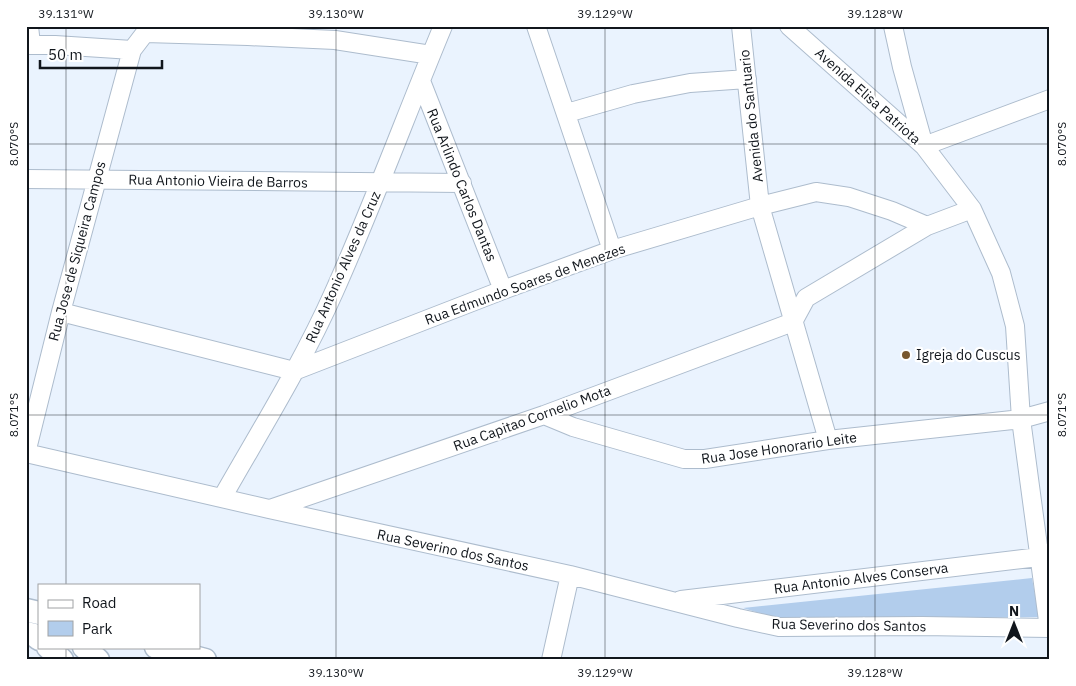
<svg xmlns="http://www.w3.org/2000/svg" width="1076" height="686" font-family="'IBM Plex Sans',sans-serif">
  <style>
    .green { fill: #b2cdec }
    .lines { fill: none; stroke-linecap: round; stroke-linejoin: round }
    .minor-casing { stroke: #adbccd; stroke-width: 20 }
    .major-casing { stroke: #adbccd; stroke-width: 25 }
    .minor { stroke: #fff; stroke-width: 18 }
    .major { stroke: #fff; stroke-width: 22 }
    .ticks { fill: none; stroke: #11161c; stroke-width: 1; stroke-opacity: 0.45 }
    .poi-dot { fill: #79582e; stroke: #fff; stroke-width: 2 }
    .labels { text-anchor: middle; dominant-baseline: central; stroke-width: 4.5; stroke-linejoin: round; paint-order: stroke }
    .street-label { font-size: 14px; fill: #11161c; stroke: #fff }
    .poi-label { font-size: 14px; fill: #11161c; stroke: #fff; text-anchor: start }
    .neatline { fill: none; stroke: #11161c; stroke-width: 2 }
    .ticks-label { font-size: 12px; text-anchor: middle; fill: #11161c }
  </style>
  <rect width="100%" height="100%" fill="#eaf3fe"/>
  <!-- green -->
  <path class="green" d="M1032 578 1039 617 778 619 743 608Z"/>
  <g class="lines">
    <!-- minor casing -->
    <g class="minor-casing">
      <path id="minor" d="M29 26 31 45
        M536 26 612 250
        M741 26 760 206 828 440
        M893 26 902 67 924 146
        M145 33 248 36 335 40 431 55
        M26 45H55L132 50
        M421 81 503 290
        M567 113 633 94 690 83 747 79
        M924 146 1050 99
        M26 179 462 183
        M61 312 294 371
        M294 371 503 290 612 250 760 206 816 192 849 197 892 211 927 226
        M544 415 573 427 684 459H705L828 440 1021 419 1050 411
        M26 453 269 509 570 575 738 618 779 627 922 626 1049 628 1021 419 1015 326 1001 273 972 209 924 146 789 26
        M26 453 61 312 132 50 145 33 146 26
        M222 498C260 431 302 364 334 292 373 205 406 115 443 26
        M270 509 544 415 793 322 806 298 927 226 972 209
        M681 600 1039 557 1049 553
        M551 660 570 575"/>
    </g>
    <!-- major casing -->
    <g class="major-casing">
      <path id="major" d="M26 610 39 613
        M26 633 34 635 39 639
        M48 647 62 660
        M84 647 98 660
        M156 647 205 660"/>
    </g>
    <!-- minor -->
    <use href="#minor" class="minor"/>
    <!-- major -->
    <use href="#major" class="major"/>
  </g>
  <!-- ticks -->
  <path class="ticks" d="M66 26V585M336 26V660M605 26V660M875 26V660M26 144H1050M26 415H1050M66 647V660"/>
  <!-- markers -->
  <circle class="poi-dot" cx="906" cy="355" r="5"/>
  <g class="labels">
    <!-- street labels -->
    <g class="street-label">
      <text transform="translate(868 96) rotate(42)">Avenida Elisa Patriota</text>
      <text transform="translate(751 116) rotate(-96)">Avenida do Santuario</text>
      <text transform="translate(218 181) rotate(1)">Rua Antonio Vieira de Barros</text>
      <text transform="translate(462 185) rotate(68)">Rua Arlindo Carlos Dantas</text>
      <text transform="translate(77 251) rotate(-75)">Rua Jose de Siqueira Campos</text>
      <text transform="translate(343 267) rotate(-66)">Rua Antonio Alves da Cruz</text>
      <text transform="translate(525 284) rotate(-20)">Rua Edmundo Soares de Menezes</text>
      <text transform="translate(532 418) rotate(-20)">Rua Capitao Cornelio Mota</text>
      <text transform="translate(779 448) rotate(-8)">Rua Jose Honorario Leite</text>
      <text transform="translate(453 550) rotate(12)">Rua Severino dos Santos</text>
      <text transform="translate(861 578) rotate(-7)">Rua Antonio Alves Conserva</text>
      <text transform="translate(849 625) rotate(1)">Rua Severino dos Santos</text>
    </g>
    <!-- poi labels -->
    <g class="poi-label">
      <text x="916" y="355">Igreja do Cuscus</text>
    </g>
  </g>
  <!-- border -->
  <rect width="1076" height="686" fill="none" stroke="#ffffff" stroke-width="55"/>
  <!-- legend -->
  <rect x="38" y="584" width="162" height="65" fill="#ffffff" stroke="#a0a2a4"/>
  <rect x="48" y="600" width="25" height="8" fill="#ffffff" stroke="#a0a2a4"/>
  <text x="82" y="608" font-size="15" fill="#11161c">Road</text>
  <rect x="48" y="621" width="25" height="15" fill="#b2cdec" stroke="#a0a2a4"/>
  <text x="82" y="634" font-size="15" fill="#11161c">Park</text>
  <!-- north arrow -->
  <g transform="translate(1014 624)" stroke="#ffffff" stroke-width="4" paint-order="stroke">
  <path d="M0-4L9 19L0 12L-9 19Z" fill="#11161c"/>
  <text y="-8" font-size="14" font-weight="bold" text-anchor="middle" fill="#11161c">N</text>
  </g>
  <!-- scale -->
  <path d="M40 60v8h122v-8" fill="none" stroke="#11161c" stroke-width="2.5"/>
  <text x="48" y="60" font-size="15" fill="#11161c" stroke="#ffffff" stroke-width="4" paint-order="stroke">50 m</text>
  <rect x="28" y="28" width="1020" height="630" class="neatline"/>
  <g class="ticks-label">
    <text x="66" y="18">39.131°W</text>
    <text x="336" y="18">39.130°W</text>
    <text x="605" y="18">39.129°W</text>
    <text x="875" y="18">39.128°W</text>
    <text transform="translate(14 144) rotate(-90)" y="4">8.070°S</text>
    <text transform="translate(1062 144) rotate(-90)" y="4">8.070°S</text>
    <text transform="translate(14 415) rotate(-90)" y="4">8.071°S</text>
    <text transform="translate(1062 415) rotate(-90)" y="4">8.071°S</text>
    <text x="336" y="677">39.130°W</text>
    <text x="605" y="677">39.129°W</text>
    <text x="875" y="677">39.128°W</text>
  </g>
</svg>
